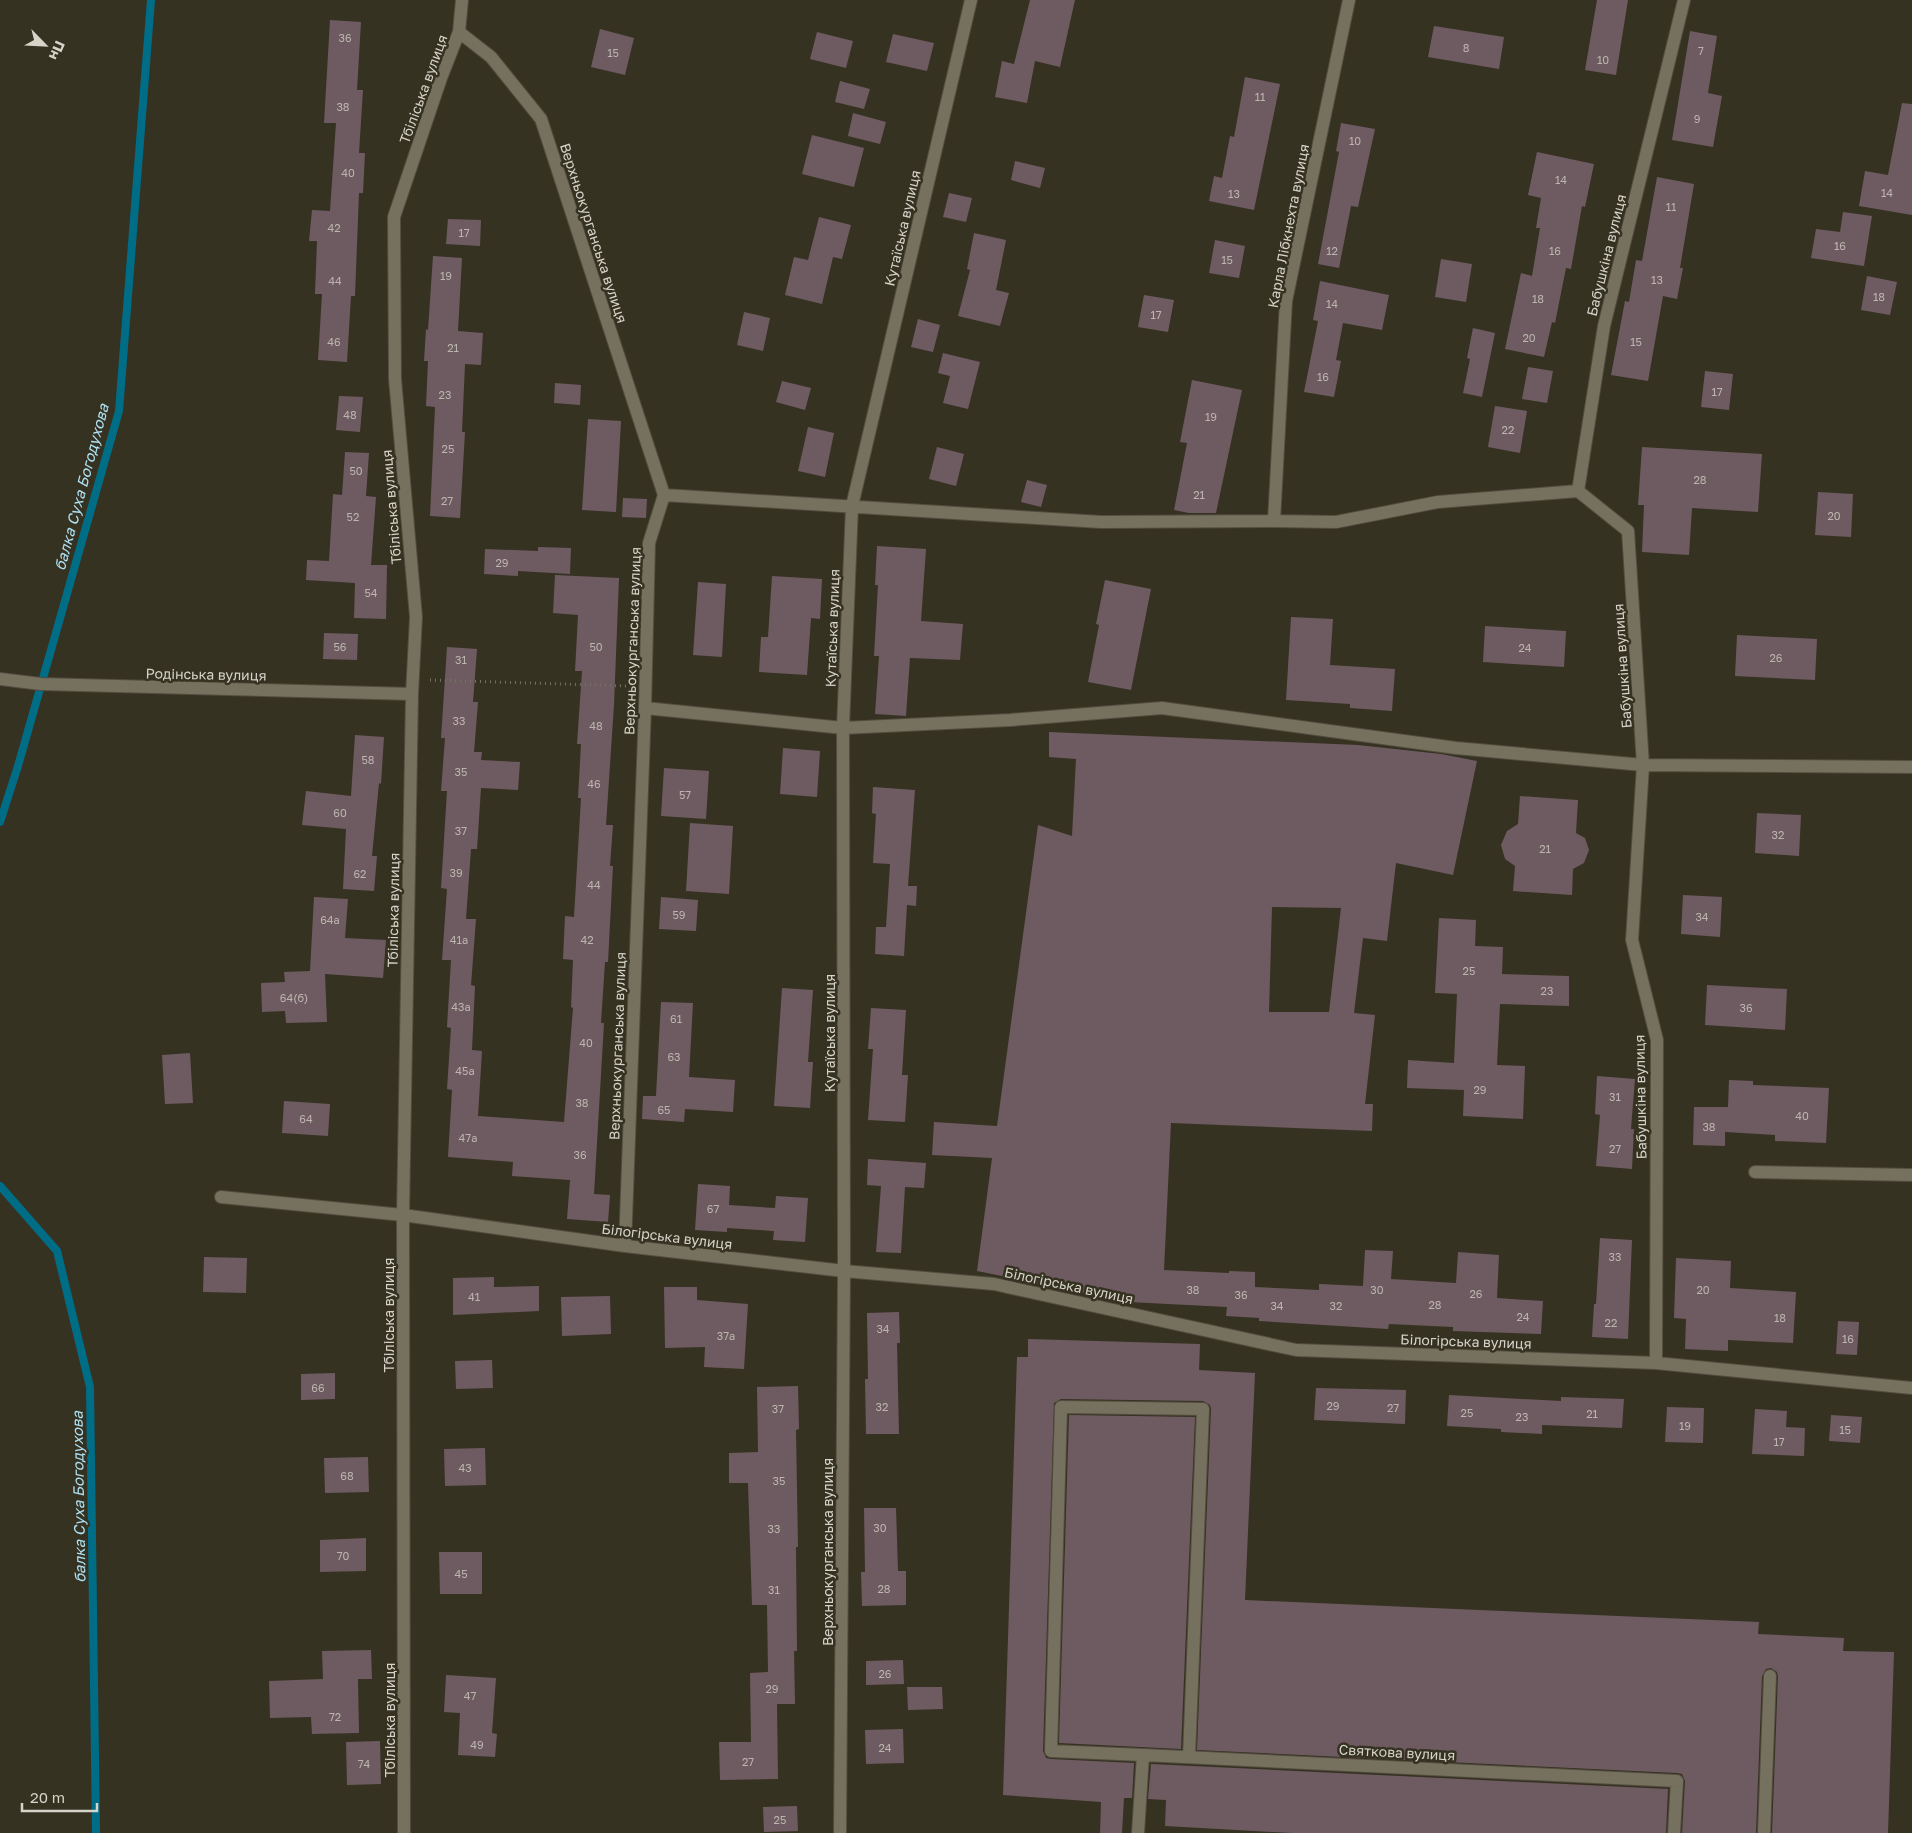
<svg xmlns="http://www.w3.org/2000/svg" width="1912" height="1833" font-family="'Golos Text',sans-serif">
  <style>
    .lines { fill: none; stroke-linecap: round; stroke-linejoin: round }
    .stream { stroke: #006d87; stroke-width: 8 }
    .building { fill: #6e5b61; fill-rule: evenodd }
    .service-casing { stroke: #524d3f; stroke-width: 14 }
    .minor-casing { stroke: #524d3f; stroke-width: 14 }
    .path { stroke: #747163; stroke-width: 3; stroke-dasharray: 1 4; stroke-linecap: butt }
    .service { stroke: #76715f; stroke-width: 12 }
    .minor { stroke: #76715f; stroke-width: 12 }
    .labels { text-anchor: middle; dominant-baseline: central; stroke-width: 5; stroke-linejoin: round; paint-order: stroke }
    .number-label { font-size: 11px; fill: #bcb5af }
    .street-label { font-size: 14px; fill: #d6d3c9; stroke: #363222 }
    .water-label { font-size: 15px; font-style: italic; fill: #aee1f3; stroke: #363222 }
  </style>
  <rect width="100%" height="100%" fill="#363222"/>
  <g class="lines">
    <!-- stream -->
    <path class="stream" d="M0 822 18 766 119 411 151 0
      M0 1186 57 1251 90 1387 96 1833"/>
  </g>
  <!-- building -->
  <path class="building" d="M1030 0H1075L1060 67 1035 61 1027 103 995 97 1002 61 1014 64Z
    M1597 0H1628L1616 75 1585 70Z
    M330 20 361 22 357 90H363L359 153H365L363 193H359L355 296H351L347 362 318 360 322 294H315L317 241H309L312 210 330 211 336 123H324Z
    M1434 26 1504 37 1499 69 1428 57Z
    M600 29 634 38 625 75 591 67Z
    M1690 31 1717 36 1708 93 1722 96 1713 147 1672 140Z
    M817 32 853 41 846 68 810 59Z
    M893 34 934 43 927 71 886 62Z
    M1245 77 1280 84 1254 210 1209 201 1214 176 1222 178 1230 136 1234 137Z
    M840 81 870 89 864 109 835 102Z
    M1902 103 1912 104V215L1859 206 1865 171 1888 175Z
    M853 113 886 122 880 144 848 136Z
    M1341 123 1375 129 1358 207 1351 206 1339 268 1318 264 1339 152 1336 151Z
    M812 135 864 148 854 187 802 174Z
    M1537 152 1594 164 1585 207 1582 206 1571 269 1566 268 1555 323 1552 322 1544 357 1505 349 1521 273 1532 276 1540 228H1536L1541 198 1528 195Z
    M1015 161 1045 168 1040 188 1011 180Z
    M1657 177 1694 184 1680 268H1683L1677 299 1663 296 1648 381 1611 375 1625 301 1629 302 1636 260 1642 261Z
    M949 193 972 198 966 222 943 217Z
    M1843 212 1872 216 1864 266 1811 258 1816 229 1840 232Z
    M819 217 851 225 842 259 833 257 822 304 785 295 794 257 808 260Z
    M448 219 481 220 480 246 446 244Z
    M974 233 1006 240 996 290 1009 293 1000 326 958 316 970 270 967 269Z
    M1215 240 1245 246 1239 278 1209 273Z
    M433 256 462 258 458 331 483 333 481 365 465 364 462 432H465L460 518 430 516 435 407 426 406 428 361H424L426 329 428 330Z
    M1441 259 1472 264 1466 302 1435 297Z
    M1867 276 1897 282 1890 315 1861 310Z
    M1320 281 1389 295 1382 330 1343 323 1336 360 1341 361 1334 397 1304 392 1318 321 1313 320Z
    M1144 295 1174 300 1168 332 1138 327Z
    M744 312 770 318 763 351 737 345Z
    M918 319 940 325 933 352 911 347Z
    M1473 328 1495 333 1482 397 1463 393 1470 359 1467 358Z
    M943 353 980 362 968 409 943 403 950 376 938 373Z
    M1528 367 1553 371 1547 403 1522 399Z
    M1705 371 1733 374 1729 410 1701 407Z
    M1192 380 1242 390 1216 513H1189L1174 510 1187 443 1180 442Z
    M782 381 811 388 805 410 776 402Z
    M555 383 581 385 580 405 554 403Z
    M339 396 363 397 360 432 336 430Z
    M1495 406 1527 411 1520 453 1488 447Z
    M588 419 621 421 616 512 582 510Z
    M808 427 834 433 825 477 798 471Z
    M937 447 964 454 956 486 929 479Z
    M1642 447 1762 454 1758 512 1692 508 1689 555 1642 552 1644 505H1638Z
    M345 452 369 453 366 496 376 497 371 565H387L386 619 354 618 355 583 306 580 307 560 329 561 333 494 342 495Z
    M1027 480 1047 485 1041 507 1021 502Z
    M1818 492 1853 494 1851 537 1815 535Z
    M623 498 647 499 646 518 622 517Z
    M877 546 926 549 921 621 963 624 960 660 910 658 906 716 875 714 879 656H874L878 585H875Z
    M538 547 571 548 570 574 518 571V576L484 574 485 549 538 551Z
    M555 575 619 578 614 705 606 825H613L610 866H613L608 962H605L601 1023H604L594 1194 610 1195 608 1222 567 1219 570 1180 512 1176 513 1162 448 1157 452 1090 447 1089 451 1028 447 1027 451 960H442L447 889 441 888 447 791H441L445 738H441L447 647 477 649 473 702H478L474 752H482L481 760 520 762 518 790 481 788 477 849H471L466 919H476L471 985 475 986 472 1050 482 1051 478 1116 564 1122 573 1008 571 1007 573 960 563 959 565 916 574 917 581 798H578L581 744H577L582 671H575L578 615 553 613Z
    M772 576 822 579 820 619 811 618 807 675 759 672 761 637H768Z
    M1105 580 1151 589 1131 690 1088 682 1099 625 1096 624Z
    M698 582 726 584 722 657 693 655Z
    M1291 617 1333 619 1330 665 1395 669 1392 711 1350 708V704L1286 700Z
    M1485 626 1566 631 1564 667 1483 662Z
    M324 633 358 634 357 660 323 659Z
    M1737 635 1817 639 1815 680 1735 676Z
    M1049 732 1358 745 1441 754 1477 761 1453 875 1396 863 1387 941 1363 938 1354 1013 1375 1015 1365 1104H1373L1372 1131 1171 1123 1164 1270 1229 1273V1271L1255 1272V1287L1319 1290V1284L1363 1286 1365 1250 1393 1251 1391 1279 1456 1283 1458 1252 1499 1255 1497 1298 1543 1301 1541 1334 1453 1331V1327L1389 1324 1388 1329 1259 1321V1318L1226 1316 1227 1307 1129 1302 977 1271 992 1158 932 1155 934 1122 997 1126 1038 825 1072 836 1076 759 1049 757ZM1272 907 1341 908 1329 1012H1269Z
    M355 735 384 737 381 784 379 783 372 856H377L374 891 343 889 346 829 302 825 306 791 351 796Z
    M783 748 820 751 817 797 780 794Z
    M664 768 709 771 706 819 661 816Z
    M873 787 915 790 908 886H917L916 906 907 905 904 956 875 954 876 927H886L890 864 873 863 876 814 872 813Z
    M1520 796 1578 800 1576 833 1585 838 1589 850 1584 863 1573 869 1572 895 1513 891 1515 866 1505 859 1501 845 1507 831 1518 824Z
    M1757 813 1801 815 1799 856 1755 853Z
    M690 823 733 826 729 894 686 891Z
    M1683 895 1722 897 1720 937 1681 934Z
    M314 897 348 899 345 938 386 940 383 978 325 974 327 1022 286 1023 285 1011 262 1012 261 983 285 982 284 972 310 971Z
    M661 897 698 900 696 931 659 929Z
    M1439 918 1476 920 1475 946 1503 947 1502 974 1569 976V1006L1500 1004 1497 1065 1525 1066 1523 1119 1463 1116 1464 1090 1407 1088 1408 1060 1454 1063 1457 994 1435 993Z
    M1707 985 1787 989 1785 1030 1705 1025Z
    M782 988 813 990 808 1062H813L810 1108 774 1106Z
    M661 1002 693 1003 689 1077 735 1080 733 1112 685 1109 684 1122 642 1119 643 1096H656Z
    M871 1008 906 1010 902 1075H908L905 1122 868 1120 873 1049H868Z
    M190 1053 193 1103 165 1104 162 1055Z
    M1597 1076 1635 1079 1631 1129H1634L1632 1169 1596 1166 1600 1115 1595 1114Z
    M1729 1080 1753 1081V1085L1829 1088 1826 1143 1775 1141V1135L1725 1132V1146L1693 1145 1694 1107H1728Z
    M284 1101 330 1104 328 1136 282 1133Z
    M868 1159 926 1163 924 1188 905 1187 901 1253 876 1252 881 1186 867 1185Z
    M698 1184 730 1186 729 1205 775 1208 776 1196 808 1198 805 1242 773 1240 774 1231 727 1228V1232L695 1230Z
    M1600 1238 1632 1240 1628 1339 1592 1337 1594 1304H1596Z
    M204 1257 247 1258 246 1293 203 1292Z
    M1676 1258 1731 1261 1730 1288 1796 1292 1793 1343 1728 1340V1351L1685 1349 1686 1319 1674 1318Z
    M494 1277V1287L539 1286V1311L453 1315V1278Z
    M664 1287H697V1300L748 1304 744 1369 704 1367 705 1347 665 1348Z
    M610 1296 611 1334 562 1336 561 1297Z
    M899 1312 900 1343H897L899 1434H866L865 1379H868L867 1313Z
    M1838 1321 1859 1322 1857 1355 1836 1354Z
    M1028 1339 1200 1344 1199 1370 1255 1373 1245 1600 1759 1622 1758 1634 1844 1638 1843 1651 1894 1652 1888 1833H1772L1778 1676 1777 1672 1771 1668 1766 1669 1762 1676 1756 1833H1682L1685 1781 1682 1774 1677 1773 1197 1750 1211 1409 1210 1405 1203 1401 1061 1399 1054 1403 1043 1751 1046 1758 1051 1759 1134 1763 1132 1798H1124L1122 1833H1100L1101 1802 1003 1795 1017 1357H1028Z
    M492 1360 493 1388 456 1389 455 1361Z
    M335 1373V1399L301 1400V1374Z
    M798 1386 799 1429 796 1430 798 1547H796L797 1651H794L795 1704H777L778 1779 720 1780 719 1742H751L750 1673 768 1672 767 1605H752L748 1483H729V1453L758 1452 757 1387Z
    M1316 1388 1406 1390 1405 1424 1314 1420Z
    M1449 1395 1561 1401V1397L1624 1399 1622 1428 1542 1425V1434L1501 1432V1429L1447 1426Z
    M1667 1407 1704 1408 1703 1443 1665 1442Z
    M1755 1409 1787 1411 1786 1427 1805 1428 1804 1456 1752 1454Z
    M1069 1415 1195 1417 1181 1749 1059 1743Z
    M1831 1415 1862 1417 1860 1443 1829 1441Z
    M485 1448 486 1485 445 1486 444 1449Z
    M368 1457 369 1492 325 1493 324 1458Z
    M864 1508H896L898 1571H906V1605L862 1606 861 1572H865Z
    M366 1538V1571L320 1572V1540Z
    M439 1552H482V1594H440Z
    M371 1650 372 1679H358L359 1733 312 1734 311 1717 270 1718 269 1681 323 1679 322 1651Z
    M903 1660 904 1684 866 1685V1661Z
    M446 1675 496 1678 492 1733 497 1734 495 1757 458 1755 460 1713 444 1712Z
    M907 1687H942L943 1709 908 1710Z
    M903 1729 904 1763 866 1764 865 1730Z
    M380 1741 381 1784 347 1785 346 1742Z
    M1151 1764 1668 1789 1666 1833H1292L1165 1826 1166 1800 1148 1799Z
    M797 1806 798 1831 764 1832 763 1807Z"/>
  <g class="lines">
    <!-- service casing -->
    <g class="service-casing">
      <path id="service" d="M1755 1172 1912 1175
        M1143 1755 1051 1751 1061 1407 1203 1409 1189 1757
        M1764 1833 1770 1676"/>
    </g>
    <!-- minor casing -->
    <g class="minor-casing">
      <path id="minor" d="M459 32 491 57 541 119 664 495 649 543 645 708 625 1246
        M664 495 1101 522 1274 521 1336 522 1438 502 1578 491
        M1274 521 1286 301 1349 0
        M0 679 41 684 412 694
        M645 708 843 728 1010 720 1162 708 1456 748 1643 765 1912 767
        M221 1197 403 1215 625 1246 844 1271 994 1284 1296 1350 1656 1363 1912 1388
        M1656 1363 1657 1040 1632 940 1643 765 1628 531 1578 491 1604 326 1684 0
        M404 1833 403 1215 412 694 416 617 395 379 394 217 441 78 459 32 462 0
        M840 1833 844 1271 843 728 852 506 971 0
        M1138 1833 1143 1755 1677 1781 1674 1833"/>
    </g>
    <!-- path -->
    <path class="path" d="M430 680 627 686"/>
    <!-- service -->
    <use href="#service" class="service"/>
    <!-- minor -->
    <use href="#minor" class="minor"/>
  </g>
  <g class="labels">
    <!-- number labels -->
    <g class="number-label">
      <text x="345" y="37">36</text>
      <text x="1466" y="47">8</text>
      <text x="1701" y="50">7</text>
      <text x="613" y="52">15</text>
      <text x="1603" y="59">10</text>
      <text x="1260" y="96">11</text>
      <text x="343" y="106">38</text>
      <text x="1697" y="118">9</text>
      <text x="1355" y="140">10</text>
      <text x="348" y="172">40</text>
      <text x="1561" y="179">14</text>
      <text x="1887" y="192">14</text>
      <text x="1234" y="193">13</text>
      <text x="1671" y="206">11</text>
      <text x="334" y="227">42</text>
      <text x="464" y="232">17</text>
      <text x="1840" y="245">16</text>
      <text x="1332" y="250">12</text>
      <text x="1555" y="250">16</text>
      <text x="1227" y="259">15</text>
      <text x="446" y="275">19</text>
      <text x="1657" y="279">13</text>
      <text x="335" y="280">44</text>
      <text x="1879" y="296">18</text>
      <text x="1538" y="298">18</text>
      <text x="1332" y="303">14</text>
      <text x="1156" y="314">17</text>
      <text x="1529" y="337">20</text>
      <text x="334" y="341">46</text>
      <text x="1636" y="341">15</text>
      <text x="453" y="347">21</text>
      <text x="1323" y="376">16</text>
      <text x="1717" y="391">17</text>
      <text x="445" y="394">23</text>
      <text x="350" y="414">48</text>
      <text x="1211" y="416">19</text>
      <text x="1508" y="429">22</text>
      <text x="448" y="448">25</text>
      <text x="356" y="470">50</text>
      <text x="1700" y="479">28</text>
      <text x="1199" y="494">21</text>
      <text x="447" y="500">27</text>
      <text x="1834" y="515">20</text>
      <text x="353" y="516">52</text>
      <text x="502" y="562">29</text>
      <text x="371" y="592">54</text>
      <text x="340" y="646">56</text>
      <text x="596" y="646">50</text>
      <text x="1525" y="647">24</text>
      <text x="1776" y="657">26</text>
      <text x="461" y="659">31</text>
      <text x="459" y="720">33</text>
      <text x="596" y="725">48</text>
      <text x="368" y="759">58</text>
      <text x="461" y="771">35</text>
      <text x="594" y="783">46</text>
      <text x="685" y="794">57</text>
      <text x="340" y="812">60</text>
      <text x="461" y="830">37</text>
      <text x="1778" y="834">32</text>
      <text x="1545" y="848">21</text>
      <text x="456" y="872">39</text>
      <text x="360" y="873">62</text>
      <text x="594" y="884">44</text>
      <text x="679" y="914">59</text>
      <text x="1702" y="916">34</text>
      <text x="330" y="919">64а</text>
      <text x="459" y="939">41а</text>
      <text x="587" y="939">42</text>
      <text x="1469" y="970">25</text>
      <text x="1547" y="990">23</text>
      <text x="294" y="997">64(б)</text>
      <text x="461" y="1006">43а</text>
      <text x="1746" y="1007">36</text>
      <text x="676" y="1018">61</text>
      <text x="586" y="1042">40</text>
      <text x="674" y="1056">63</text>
      <text x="465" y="1070">45а</text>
      <text x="1480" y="1089">29</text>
      <text x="1615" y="1096">31</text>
      <text x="582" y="1102">38</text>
      <text x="664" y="1109">65</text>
      <text x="1802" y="1115">40</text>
      <text x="306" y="1118">64</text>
      <text x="1709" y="1126">38</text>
      <text x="468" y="1137">47а</text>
      <text x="1615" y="1148">27</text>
      <text x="580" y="1154">36</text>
      <text x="713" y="1208">67</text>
      <text x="1615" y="1256">33</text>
      <text x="1193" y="1289">38</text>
      <text x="1377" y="1289">30</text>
      <text x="1703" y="1289">20</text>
      <text x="1476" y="1293">26</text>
      <text x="1241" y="1294">36</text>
      <text x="474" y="1296">41</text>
      <text x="1435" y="1304">28</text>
      <text x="1277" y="1305">34</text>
      <text x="1336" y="1305">32</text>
      <text x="1523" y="1316">24</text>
      <text x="1780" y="1317">18</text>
      <text x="1611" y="1322">22</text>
      <text x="883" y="1328">34</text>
      <text x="726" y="1335">37а</text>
      <text x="1848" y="1338">16</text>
      <text x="318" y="1387">66</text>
      <text x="1333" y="1405">29</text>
      <text x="882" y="1406">32</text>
      <text x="1393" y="1407">27</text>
      <text x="778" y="1408">37</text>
      <text x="1467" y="1412">25</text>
      <text x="1592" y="1413">21</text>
      <text x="1522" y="1416">23</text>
      <text x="1685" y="1425">19</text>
      <text x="1845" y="1429">15</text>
      <text x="1779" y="1441">17</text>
      <text x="465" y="1467">43</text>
      <text x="347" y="1475">68</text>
      <text x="779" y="1480">35</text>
      <text x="880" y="1527">30</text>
      <text x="774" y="1528">33</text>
      <text x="343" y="1555">70</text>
      <text x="461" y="1573">45</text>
      <text x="884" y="1588">28</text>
      <text x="774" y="1589">31</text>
      <text x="885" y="1673">26</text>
      <text x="772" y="1688">29</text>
      <text x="470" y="1695">47</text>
      <text x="335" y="1716">72</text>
      <text x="477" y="1744">49</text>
      <text x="885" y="1747">24</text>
      <text x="748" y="1761">27</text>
      <text x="364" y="1763">74</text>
      <text x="780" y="1819">25</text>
    </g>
    <!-- street labels -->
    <g class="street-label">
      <text transform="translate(423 89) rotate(-70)">Тбіліська вулиця</text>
      <text transform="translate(1288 226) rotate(-79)">Карла Лібкнехта вулиця</text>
      <text transform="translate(902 228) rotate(-77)">Кутаїська вулиця</text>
      <text transform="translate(594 233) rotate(72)">Верхньокурганська вулиця</text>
      <text transform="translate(1606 255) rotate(-76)">Бабушкіна вулиця</text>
      <text transform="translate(391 507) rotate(-95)">Тбіліська вулиця</text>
      <text transform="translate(832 628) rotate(-88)">Кутаїська вулиця</text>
      <text transform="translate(632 641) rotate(-88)">Верхньокурганська вулиця</text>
      <text transform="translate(1622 666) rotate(-94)">Бабушкіна вулиця</text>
      <text transform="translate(206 674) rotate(1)">Родінська вулиця</text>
      <text transform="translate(393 910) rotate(-89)">Тбіліська вулиця</text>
      <text transform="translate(829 1033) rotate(-90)">Кутаїська вулиця</text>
      <text transform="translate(617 1046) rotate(-88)">Верхньокурганська вулиця</text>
      <text transform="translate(1640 1097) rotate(-91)">Бабушкіна вулиця</text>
      <text transform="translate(667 1236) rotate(7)">Білогірська вулиця</text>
      <text transform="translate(1069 1285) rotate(12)">Білогірська вулиця</text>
      <text transform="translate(388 1315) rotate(-90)">Тбіліська вулиця</text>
      <text transform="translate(1466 1341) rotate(2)">Білогірська вулиця</text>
      <text transform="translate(827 1552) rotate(-90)">Верхньокурганська вулиця</text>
      <text transform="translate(389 1720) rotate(-90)">Тбіліська вулиця</text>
      <text transform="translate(1397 1752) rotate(3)">Святкова вулиця</text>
    </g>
    <!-- water labels -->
    <g class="water-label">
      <text transform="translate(81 487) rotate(-75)">балка Суха Богодухова</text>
      <text transform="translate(78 1497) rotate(-91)">балка Суха Богодухова</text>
    </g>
  </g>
  <!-- north arrow -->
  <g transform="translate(45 45) rotate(114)" stroke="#363222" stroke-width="4" paint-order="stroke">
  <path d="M0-4L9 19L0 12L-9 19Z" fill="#d6d3c9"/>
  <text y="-8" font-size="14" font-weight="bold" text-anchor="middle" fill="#d6d3c9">Пн</text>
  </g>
  <!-- scale -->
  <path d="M22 1803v8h75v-8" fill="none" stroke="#d6d3c9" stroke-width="2.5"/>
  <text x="30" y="1803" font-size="15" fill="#d6d3c9" stroke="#363222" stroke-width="4" paint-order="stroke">20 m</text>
</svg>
